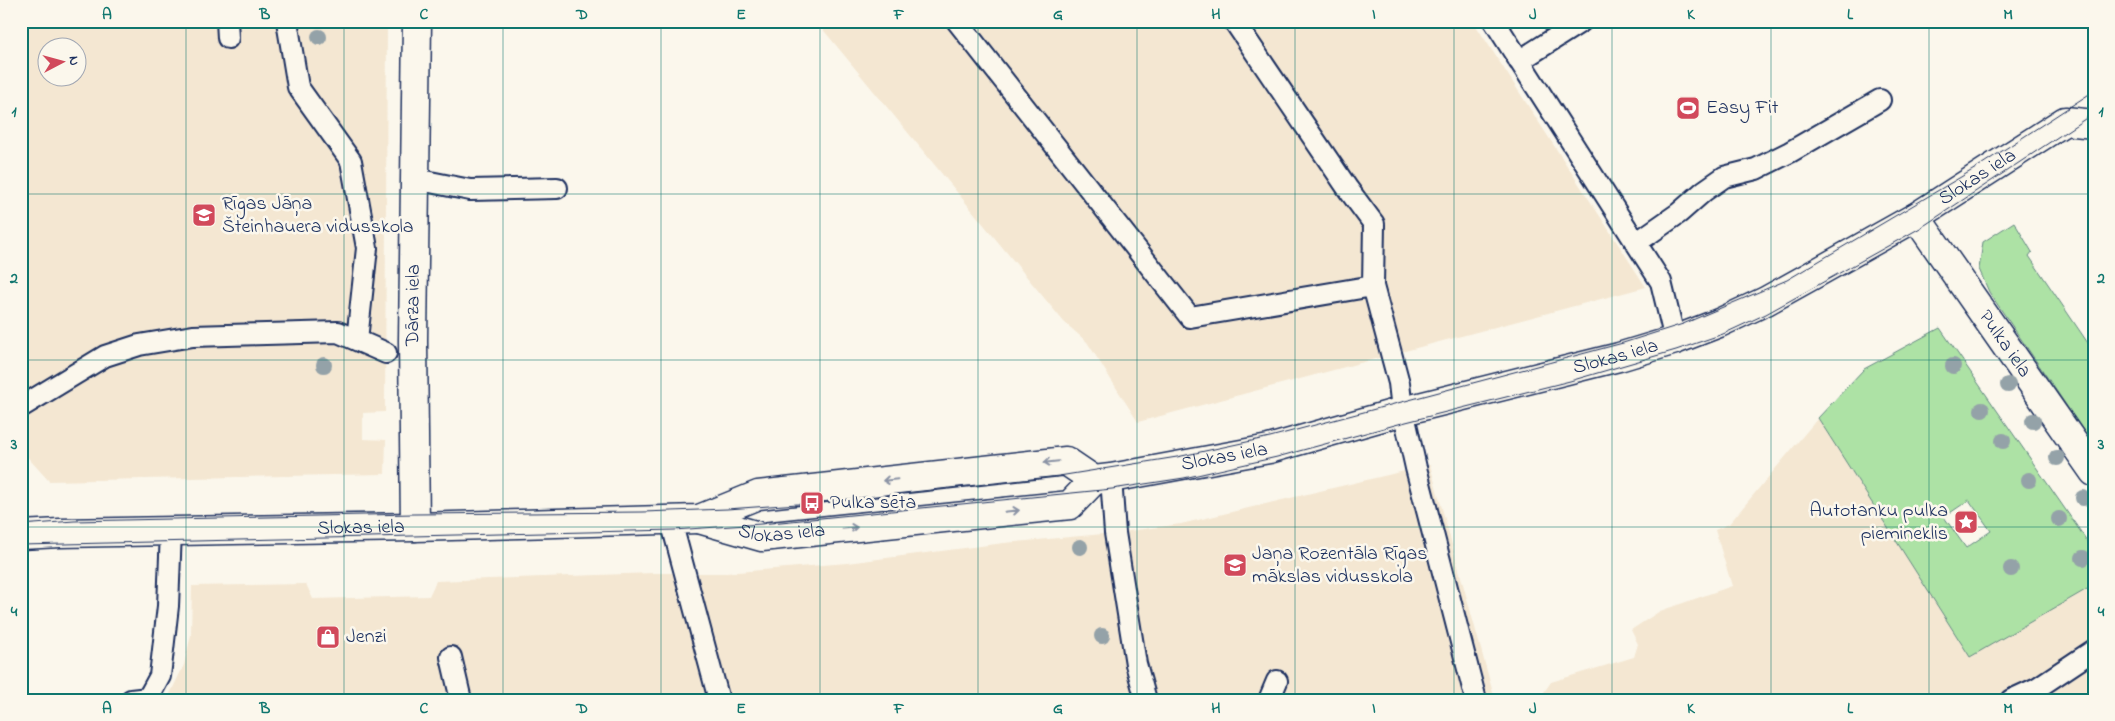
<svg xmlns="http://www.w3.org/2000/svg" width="2115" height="721" font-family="'Indie Flower',sans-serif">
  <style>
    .built { fill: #f4e7d2; fill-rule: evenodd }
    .green { fill: #ade2a5; stroke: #648882; fill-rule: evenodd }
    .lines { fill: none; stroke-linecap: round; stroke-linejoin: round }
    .service-casing { stroke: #1b2f5e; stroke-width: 24 }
    .minor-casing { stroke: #1b2f5e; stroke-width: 31 }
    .tertiary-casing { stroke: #1b2f5e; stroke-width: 31 }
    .service { stroke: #fbf7ec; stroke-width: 20 }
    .minor { stroke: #fbf7ec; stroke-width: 28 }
    .tertiary { stroke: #fbf7ec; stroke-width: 28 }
    .tram { stroke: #1b2f5e; stroke-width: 1 }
    .tree { fill: #94a2a8 }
    .oneway { stroke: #8b93a5 }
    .grid { fill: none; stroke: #0f766e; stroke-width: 1; stroke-opacity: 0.55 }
    .labels { text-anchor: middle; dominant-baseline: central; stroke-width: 5; stroke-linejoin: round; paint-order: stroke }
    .poi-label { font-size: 20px; fill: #1b2f5e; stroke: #fbf7ec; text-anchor: start }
    .street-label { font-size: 20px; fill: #1b2f5e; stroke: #fbf7ec }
    .neatline { fill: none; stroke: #0f766e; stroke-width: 2 }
    .grid-label { font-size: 16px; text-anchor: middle; font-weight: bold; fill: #0f766e }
  </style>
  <rect width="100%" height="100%" fill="#fbf7ec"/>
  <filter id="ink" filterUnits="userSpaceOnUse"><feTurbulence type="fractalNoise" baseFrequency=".02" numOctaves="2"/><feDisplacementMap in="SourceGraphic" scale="10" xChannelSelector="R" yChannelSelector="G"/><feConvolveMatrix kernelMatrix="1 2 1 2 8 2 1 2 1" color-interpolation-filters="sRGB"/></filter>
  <g filter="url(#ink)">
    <!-- built -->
    <path class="built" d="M21 21H387L385 412 363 413V439L386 440 385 474 49 481 21 450ZM48 48H78V78H48Z
      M816 21H1473L1646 287 1138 422 1087 342 1064 322Z
      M1818 418 1970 657 2094 585V700H1526L1542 695 1551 682 1634 657 1638 644 1631 630 1660 611 1732 586 1715 530 1729 524Z
      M1430 465 1495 700H167L184 665 191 635 192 586 306 584 313 599 429 596 436 581 653 573H726L847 563 1004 543 1114 533 1181 524Z"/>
    <!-- green -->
    <path class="green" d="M2014 222 2032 252 2029 256 2094 352V446L1989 292 1979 269 1983 242Z
      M1940 328 2094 551V585L1970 657 1818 418 1864 369ZM1969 500 1991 531 1966 548 1944 517Z"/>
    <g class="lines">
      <!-- service casing -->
      <g class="service-casing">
        <path id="service" d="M227 21 228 38
          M287 21 298 87 351 161 367 248 357 340
          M957 21 1190 317 1373 286
          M1234 21 1348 189 1374 224 1373 286 1399 383 1401 401 1416 468 1476 700
          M1494 21 1661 282 1675 340
          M1519 61 1582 21
          M415 179 470 190 557 188
          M1636 243 1679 213 1704 191 1724 177 1756 169 1790 152 1880 100
          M21 407 105 356 139 345 193 336 338 332 386 353
          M1111 478 1115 533 1136 664 1146 700
          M671 521 719 700
          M451 657 461 700
          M131 700 148 698 160 676 168 606 171 531
          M1269 700 1277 681
          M2011 700 2037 688 2094 650"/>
      </g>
      <!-- minor casing -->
      <g class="minor-casing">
        <g id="minor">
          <path id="s1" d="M1916 217 2094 472"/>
          <path id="s2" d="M415 527 413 341 417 21"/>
        </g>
      </g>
      <!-- tertiary casing -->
      <g class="tertiary-casing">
        <g id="tertiary">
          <path id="s3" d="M699 519 762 537 1070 505 1094 480"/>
          <path id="s4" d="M21 535 60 533 415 527 699 519 758 495 1066 461 1094 480 1111 478 1269 449 1403 411 1619 357 1675 340 1719 323 1766 301 1811 276 1916 217 2065 121 2094 124"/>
        </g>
      </g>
      <!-- service -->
      <use href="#service" class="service"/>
      <!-- minor -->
      <use href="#minor" class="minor"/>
      <!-- tertiary -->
      <use href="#tertiary" class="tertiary"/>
      <!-- tram -->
      <path class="tram" d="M21 525 74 521 414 514 643 512 727 509 812 503 1059 476 1177 457 1270 437 1623 343 1683 324 1787 280 1976 168 2094 91
        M21 545 674 530 761 524 1112 489 1184 478 1277 457 1406 422 1570 381 1676 350 1723 334 1766 314 1922 227 2094 113"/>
    </g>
    <!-- trees -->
    <g class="tree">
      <circle cx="319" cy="37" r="8"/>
      <circle cx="324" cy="365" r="8"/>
      <circle cx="1953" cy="366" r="8"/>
      <circle cx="2008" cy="385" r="8"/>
      <circle cx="1982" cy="410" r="8"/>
      <circle cx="2033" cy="421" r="8"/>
      <circle cx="2003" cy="441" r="8"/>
      <circle cx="2057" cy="458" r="8"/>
      <circle cx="2029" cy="480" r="8"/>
      <circle cx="2083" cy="498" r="8"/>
      <circle cx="2059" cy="519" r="8"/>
      <circle cx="1080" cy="547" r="8"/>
      <circle cx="2083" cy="558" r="8"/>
      <circle cx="2011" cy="569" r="8"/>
      <circle cx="1102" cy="636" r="8"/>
    </g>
    <!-- one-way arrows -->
    <defs><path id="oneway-shaft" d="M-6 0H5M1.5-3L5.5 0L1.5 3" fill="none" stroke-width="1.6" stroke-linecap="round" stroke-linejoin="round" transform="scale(1.25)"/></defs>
    <g class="oneway">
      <use href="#oneway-shaft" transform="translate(1051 462) rotate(174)"/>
      <use href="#oneway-shaft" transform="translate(890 480) rotate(174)"/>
      <use href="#oneway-shaft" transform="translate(1012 511) rotate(-6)"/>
      <use href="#oneway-shaft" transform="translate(850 528) rotate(-6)"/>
    </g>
  </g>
  <!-- grid -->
  <path class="grid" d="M186 21V700M344 21V700M503 21V700M661 21V700M820 21V700M978 21V700M1137 21V700M1295 21V700M1454 21V700M1612 21V700M1771 21V700M1929 21V700M21 194H2094M21 360H2094M21 527H2094"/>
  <!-- icons -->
  <defs>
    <g id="stadium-square" transform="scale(1.25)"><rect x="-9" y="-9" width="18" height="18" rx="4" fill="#d1495b" stroke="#fbf7ec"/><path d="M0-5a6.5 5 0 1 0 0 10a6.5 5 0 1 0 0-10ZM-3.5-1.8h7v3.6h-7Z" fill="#fff"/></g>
    <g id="school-square" transform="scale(1.25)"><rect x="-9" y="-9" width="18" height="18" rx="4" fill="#d1495b" stroke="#fbf7ec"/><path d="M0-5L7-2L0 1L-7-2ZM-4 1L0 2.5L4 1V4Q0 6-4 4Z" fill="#fff"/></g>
    <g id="bus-square" transform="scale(1.25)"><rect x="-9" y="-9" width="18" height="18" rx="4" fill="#d1495b" stroke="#fbf7ec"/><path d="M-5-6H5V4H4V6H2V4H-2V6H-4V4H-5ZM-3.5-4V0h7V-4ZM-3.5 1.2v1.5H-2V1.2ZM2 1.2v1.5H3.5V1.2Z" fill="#fff"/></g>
    <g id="sight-square" transform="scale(1.25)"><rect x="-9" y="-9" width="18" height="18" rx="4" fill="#d1495b" stroke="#fbf7ec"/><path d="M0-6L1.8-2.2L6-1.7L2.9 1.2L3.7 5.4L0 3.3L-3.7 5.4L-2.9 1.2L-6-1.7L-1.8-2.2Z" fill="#fff"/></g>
    <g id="university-square" transform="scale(1.25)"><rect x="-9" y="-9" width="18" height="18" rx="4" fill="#d1495b" stroke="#fbf7ec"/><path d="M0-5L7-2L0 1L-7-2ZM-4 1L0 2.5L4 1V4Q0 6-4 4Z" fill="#fff"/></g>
    <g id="shop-square" transform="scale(1.25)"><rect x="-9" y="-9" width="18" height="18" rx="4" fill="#d1495b" stroke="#fbf7ec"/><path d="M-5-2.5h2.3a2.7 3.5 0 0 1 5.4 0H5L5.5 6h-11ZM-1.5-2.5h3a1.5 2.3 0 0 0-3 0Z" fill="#fff"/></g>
  </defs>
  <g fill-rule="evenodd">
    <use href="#stadium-square" x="1688" y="108"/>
    <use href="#school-square" x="204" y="215"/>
    <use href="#bus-square" x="812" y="503"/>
    <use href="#sight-square" x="1966" y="522"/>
    <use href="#university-square" x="1235" y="565"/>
    <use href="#shop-square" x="328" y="637"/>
  </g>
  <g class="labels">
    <!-- poi labels -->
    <g class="poi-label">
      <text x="1706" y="108">Easy Fit</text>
      <text x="222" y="204">Rīgas Jāņa<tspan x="222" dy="23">Šteinhauera vidusskola</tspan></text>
      <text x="830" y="503">Pulka sēta</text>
      <text x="1948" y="511" text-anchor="end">Autotanku pulka<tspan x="1948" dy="23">piemineklis</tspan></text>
      <text x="1252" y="554">Jaņa Rozentāla Rīgas<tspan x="1252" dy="23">mākslas vidusskola</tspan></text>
      <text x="346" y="637">Jenzi</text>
    </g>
    <!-- street labels -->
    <g class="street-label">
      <text stroke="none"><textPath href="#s4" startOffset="2028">Slokas iela</textPath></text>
      <text stroke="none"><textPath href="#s2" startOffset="222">Dārza iela</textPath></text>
      <text stroke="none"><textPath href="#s1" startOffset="155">Pulka iela</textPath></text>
      <text stroke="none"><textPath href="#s4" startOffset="1622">Slokas iela</textPath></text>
      <text stroke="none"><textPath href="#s4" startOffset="1218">Slokas iela</textPath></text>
      <text stroke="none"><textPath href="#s4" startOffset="340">Slokas iela</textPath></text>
      <text stroke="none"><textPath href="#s3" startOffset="85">Slokas iela</textPath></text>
    </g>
  </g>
  <!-- margin -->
  <rect width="2115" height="721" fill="none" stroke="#fbf7ec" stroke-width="55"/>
  <!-- north arrow -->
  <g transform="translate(62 62) rotate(84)"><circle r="24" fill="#fbf7ec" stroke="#a1a7b3"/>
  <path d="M0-4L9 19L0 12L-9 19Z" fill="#d1495b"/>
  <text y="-8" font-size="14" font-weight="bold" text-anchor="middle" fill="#1b2f5e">N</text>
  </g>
  <rect x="28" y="28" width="2060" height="666" class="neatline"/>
  <g class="grid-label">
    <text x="107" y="19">A</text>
    <text x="265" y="19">B</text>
    <text x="424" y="19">C</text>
    <text x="582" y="19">D</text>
    <text x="741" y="19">E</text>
    <text x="899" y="19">F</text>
    <text x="1058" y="19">G</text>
    <text x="1216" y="19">H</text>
    <text x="1374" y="19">I</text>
    <text x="1533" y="19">J</text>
    <text x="1691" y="19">K</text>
    <text x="1850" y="19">L</text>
    <text x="2008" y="19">M</text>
    <text x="14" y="116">1</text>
    <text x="2101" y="116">1</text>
    <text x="14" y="283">2</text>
    <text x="2101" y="283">2</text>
    <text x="14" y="449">3</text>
    <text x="2101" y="449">3</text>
    <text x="14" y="616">4</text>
    <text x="2101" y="616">4</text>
    <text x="107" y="713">A</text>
    <text x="265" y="713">B</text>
    <text x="424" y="713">C</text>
    <text x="582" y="713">D</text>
    <text x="741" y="713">E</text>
    <text x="899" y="713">F</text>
    <text x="1058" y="713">G</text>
    <text x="1216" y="713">H</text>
    <text x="1374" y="713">I</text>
    <text x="1533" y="713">J</text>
    <text x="1691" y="713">K</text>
    <text x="1850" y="713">L</text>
    <text x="2008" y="713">M</text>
  </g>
</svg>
